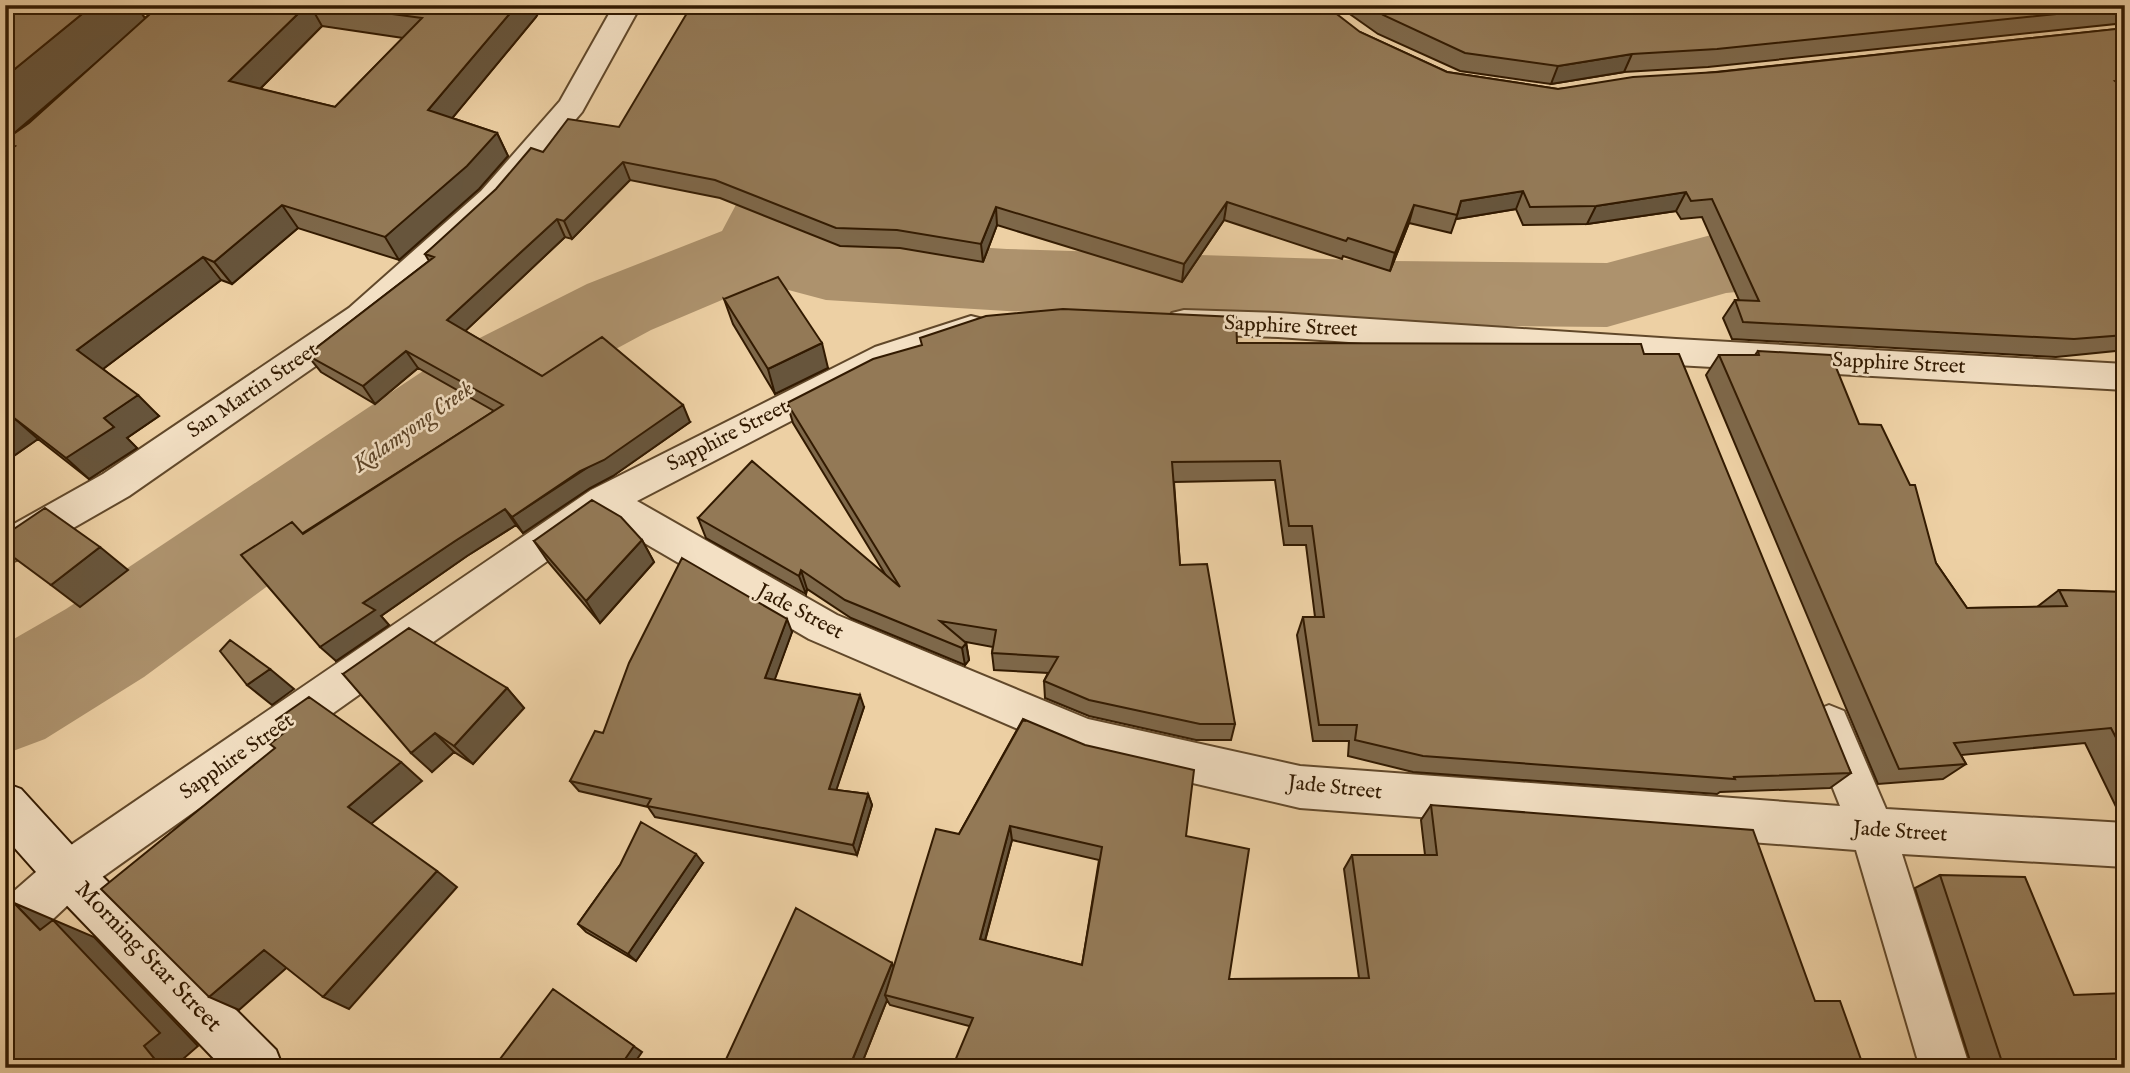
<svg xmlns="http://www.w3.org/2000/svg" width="2130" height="1073" font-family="'IM FELL English',serif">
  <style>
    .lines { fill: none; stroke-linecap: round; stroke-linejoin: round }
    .river { fill: #ad926d; fill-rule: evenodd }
    .street-casing { stroke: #61482a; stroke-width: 4 }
    .secondary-casing { stroke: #321a01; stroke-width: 4 }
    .street { fill: #f3e0c4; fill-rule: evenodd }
    .secondary { fill: #f3e0c4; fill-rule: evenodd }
    .wall { fill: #7e684a; stroke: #321a01; stroke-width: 2; fill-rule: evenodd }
    .shaded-wall { fill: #67553c; stroke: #321a01; stroke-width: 2 }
    .building { fill: #937956; stroke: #321a01; stroke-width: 2; fill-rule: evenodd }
    .labels { text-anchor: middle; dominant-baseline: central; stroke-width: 5; stroke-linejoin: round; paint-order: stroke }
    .street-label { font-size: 21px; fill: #321a01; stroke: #f3e0c4 }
    .water-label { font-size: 23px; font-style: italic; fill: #5d4427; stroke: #f3e0c4 }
    .near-street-label { font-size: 24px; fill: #321a01; stroke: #f3e0c4 }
  </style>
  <rect width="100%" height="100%" fill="#edd0a4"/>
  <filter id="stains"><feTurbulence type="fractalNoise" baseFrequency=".00286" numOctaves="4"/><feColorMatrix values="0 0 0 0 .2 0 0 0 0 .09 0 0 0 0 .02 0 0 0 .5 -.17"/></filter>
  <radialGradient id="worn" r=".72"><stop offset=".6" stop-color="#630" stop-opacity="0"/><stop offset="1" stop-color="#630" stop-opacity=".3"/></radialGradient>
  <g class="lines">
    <!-- river -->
    <path class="river" d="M842 5H914L822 196 806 233 826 238 1007 249 1393 261 1607 263 1726 231 1813 226 1862 216 1892 225 1905 246 1892 267 1850 281 1726 293 1607 327 1393 325 1007 311 826 300 762 283 651 330 516 403 144 677 45 739 5 754V644L66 609 450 353 587 284 722 231Z"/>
    <!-- street casing -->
    <g class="street-casing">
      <path id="street" d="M614 5H641L582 112 503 205 373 326 129 496 19 559 5 564V529L103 474 349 308 481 191 560 101Z
        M1184 310 1278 313 1676 339 2125 364V390L1676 365 1278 337 1184 334 1172 331 1167 322 1172 313Z
        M971 316 983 319 988 328 983 337 899 365 637 501 837 615 1088 719 1300 766 1840 806 1808 725 1814 711 1829 705 1844 711 1886 809 2125 823V867L1902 854 1970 1068H1920L1856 850 1300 808 1085 758 809 639 605 520 84 890 22 948 5 954V899L52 858 591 490 875 347Z"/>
    </g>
    <!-- secondary casing -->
    <g class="secondary-casing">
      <path id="secondary" d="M5 783 21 789 84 858 276 1050 283 1068H223L52 890 5 837Z"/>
    </g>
    <!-- street -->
    <use href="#street" class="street"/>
    <!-- secondary -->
    <use href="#secondary" class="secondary"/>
  </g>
  <!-- wall -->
  <path class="wall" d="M5 5H136L145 18 160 5H543L536 17 452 118 497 133 508 156 479 189 399 260 298 228 232 284 221 280 103 369 159 416 127 438 137 448 89 479 38 439 5 462V153L10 150 5 145ZM322 26 403 38 335 107 260 89ZM75 82 29 123 16 132Z
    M1337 5H2125V23L1708 67 1624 72 1551 84 1460 71 1378 34Z
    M748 14 1360 32 1447 72 1558 89 2125 28V350L2056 357 1732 339 1723 318 1735 300H1739L1702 217 1681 219 1676 211 1587 224 1523 225 1516 209 1456 219 1451 233 1409 223 1390 271 1343 256 1342 259 1224 220 1182 282 997 225 983 262 900 248 840 246 720 198 630 180 572 239 565 237 465 331 542 376 690 422 613 476 590 488 523 533 516 525 467 556 381 616 389 625 336 661 303 533 494 411 418 368 375 404 321 372 307 355 429 261 425 254 543 152 619 127Z
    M724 299 828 368 775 394 733 324Z
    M1237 343 1644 354 1851 773 1830 788 1720 792 1717 794 1413 772 1348 756 1349 741H1313L1297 635 1303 617H1315L1306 545H1284L1275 480 1174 482 1180 565 1235 724 1231 740H1196L1089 716 1045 698 1044 681 1048 673 994 670 992 653 993 647 966 642 969 660 965 665 851 618 807 589 806 594 706 538 698 518 885 574 793 423 787 403Z
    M1758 351 1859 424 1936 563 1967 608 2037 607 2059 590 2118 592 2125 587V817H2121L2085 743 1961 755 1966 764 1943 779 1878 784 1706 375 1719 355H1755Z
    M642 540 654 562 600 623 549 563 534 541Z
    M792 632 774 680 864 707 836 790 868 794 872 805 857 855 655 817 648 807 579 791 570 781 603 733Z
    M343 674 507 688 524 708 473 764 454 752 432 772Z
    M1023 719 1186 836 1229 979 1359 978 1344 869 1352 855H1425L1421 820 1431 805 1815 1001 969 1026 890 1005 887 1000 860 1068 894 967 959 834ZM1012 840 1099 860 1082 965 985 941Z
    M703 863 636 961 586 932 578 924 620 865Z
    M1940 875 2074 995 2125 1068H1968L1972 1067 1915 888Z"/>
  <!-- shaded-wall -->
  <path class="shaded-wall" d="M93 5H136L146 20 5 141V77Z
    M307 5H310L322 26 245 104 229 81Z
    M517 5H543L536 17 440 133 428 110Z
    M1632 54 1624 72 1551 84 1558 66Z
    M2125 79V94L2115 81Z
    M497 133 508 156 479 189 399 260 385 237Z
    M623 162 630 180 572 239 564 221Z
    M1523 191 1516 209 1456 219 1461 201Z
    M1686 192 1676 211 1587 224 1596 206Z
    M1227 202 1224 220 1182 282 1184 264Z
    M282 205 298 228 232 284 214 262Z
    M1414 205 1409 223 1390 271 1395 253Z
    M996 207 997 225 983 262 981 244Z
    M557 219 565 237 458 338 447 320Z
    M203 257 221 280 99 372 77 350Z
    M822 343 828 368 775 394 768 369Z
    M406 351 418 368 375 404 363 386Z
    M138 395 159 416 127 438 137 448 89 479 66 458 104 418Z
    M683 405 690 422 613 476 590 488 523 533 512 517Z
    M14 418 38 439 5 462V424Z
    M505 509 516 525 467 556 381 616 389 625 336 661 320 647 363 603 455 541Z
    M642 540 654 562 600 623 586 601Z
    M100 547 128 570 80 607 51 585Z
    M801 570 807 589 806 594 799 576Z
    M787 619 792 632 771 690 765 678Z
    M966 643 969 660 965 665 962 648Z
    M270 669 294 689 272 705 247 685Z
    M507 688 524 708 473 764 454 746Z
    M860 695 864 707 833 800 829 789Z
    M435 733 454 752 432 772 411 753Z
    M401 762 422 781 371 824 348 807Z
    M868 794 872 805 857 855 853 845Z
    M1010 826 1012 840 982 951 980 939Z
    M696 854 703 863 636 961 628 954Z
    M437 871 457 887 349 1009 323 997Z
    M14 903 94 937 198 1046 183 1059 191 1068H162L40 930Z
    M264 950 292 963 239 1010 209 997Z
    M892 963 897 975 885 995 887 1000 860 1068H849Z
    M562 996 642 1052 631 1068H619Z"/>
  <!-- building -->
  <path class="building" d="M5 5H93L5 77Z
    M160 5H307L229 81 335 107 422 18 325 5H517L428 110 497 133 467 166 385 237 282 205 214 262 203 257 77 350 138 395 104 418 114 427 66 458 14 418 5 424V218L9 215 5 214V153L15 146 5 143V140L29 123Z
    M752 5H1325L1360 32 1447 72 1558 89 1633 77 1718 72 2125 28V79L2115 81 2125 89V335L2074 339 1743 322 1735 300 1759 301 1712 199 1691 201 1686 192 1596 206 1530 207 1523 191 1461 201 1457 215 1414 205 1395 253 1348 238 1346 241 1227 202 1184 264 996 207 981 244 897 230 836 228 715 180 623 162 564 221 557 219 447 320 542 376 602 337 683 405 604 460 580 471 512 517 505 509 455 541 363 603 375 610 320 647 241 555 292 522 303 534 503 405 406 351 363 386 307 355 434 257 425 254 496 189 531 148 543 152 568 119 619 127 690 8 748 14Z
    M1368 5H2125V7L1717 49 1632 54 1558 66 1465 53 1383 15Z
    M778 277 822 343 768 369 724 299Z
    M1063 309 1236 317 1237 343 1641 344 1644 354H1679L1851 773 1734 777 1735 779 1423 756 1355 740 1357 725H1319L1303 617H1324L1312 526H1289L1280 461 1172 462 1180 565 1207 564 1235 724H1200L1089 700 1044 681 1058 657 992 653 996 630 940 621 966 643 962 648 845 600 801 570 799 576 698 518 752 461 900 587 787 403 873 359 922 345 920 338 986 316Z
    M1758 351 1831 355 1859 424 1881 425 1910 485H1915L1936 563 1967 608 2067 606 2059 590 2125 592V755L2111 728 1954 743 1966 764 1899 769 1719 355H1759Z
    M592 500 621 517 642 540 586 601 534 541Z
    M45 508 100 547 51 585 5 551V535Z
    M682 558 787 619 765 678 860 695 829 789 868 794 853 845 647 806 651 799 570 781 595 731 603 733 629 663Z
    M409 628 507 688 454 746 435 733 411 753 343 674Z
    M230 640 270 669 247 685 220 651Z
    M309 697 401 762 348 807 437 871 323 997 264 950 209 997 101 889 275 748 270 744 285 732 276 720Z
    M1023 719 1085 745 1194 770 1186 836 1249 849 1229 979 1369 978 1352 855H1437L1431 805 1753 830 1815 1001H1840L1864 1068H952L973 1018 885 995 936 829 959 834 1023 720 1026 721ZM1010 826 1102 847 1082 965 980 939Z
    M641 822 696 854 628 954 578 924 620 865Z
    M1940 875 2025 877 2074 995 2125 993V1068H1989L1987 1062H1998L2001 1059Z
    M14 903 40 930 53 920 160 1033 144 1046 162 1068H5V910Z
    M796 908 892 963 849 1068H722Z
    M553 989 634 1046 619 1068H495L494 1067Z"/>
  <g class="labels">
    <!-- street labels -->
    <g class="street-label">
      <text transform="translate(1291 327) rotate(3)">Sapphire Street</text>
      <text transform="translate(1899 364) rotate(3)">Sapphire Street</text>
      <text transform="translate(253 391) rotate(-34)">San Martin Street</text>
      <text transform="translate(728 436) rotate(-27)">Sapphire Street</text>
      <text transform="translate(800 612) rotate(28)">Jade Street</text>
      <text transform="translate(237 757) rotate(-35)">Sapphire Street</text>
      <text transform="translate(1335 788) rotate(6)">Jade Street</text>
      <text transform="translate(1900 832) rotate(4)">Jade Street</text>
    </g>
    <!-- water labels -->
    <g class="water-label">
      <text transform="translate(413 427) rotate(-35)">Kalamyong Creek</text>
    </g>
    <!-- near-street labels -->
    <g class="near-street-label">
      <text transform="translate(148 957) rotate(46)">Morning Star Street</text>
    </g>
  </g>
  <!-- margin -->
  <rect width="2130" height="1073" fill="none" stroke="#edd0a4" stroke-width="28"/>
  <rect x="7" y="7" width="2116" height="1059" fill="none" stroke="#321a01" stroke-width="3.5"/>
  <rect x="14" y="14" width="2102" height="1045" fill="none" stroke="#321a01" stroke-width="2"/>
  <rect width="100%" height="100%" filter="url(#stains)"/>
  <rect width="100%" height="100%" fill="url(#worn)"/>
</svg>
